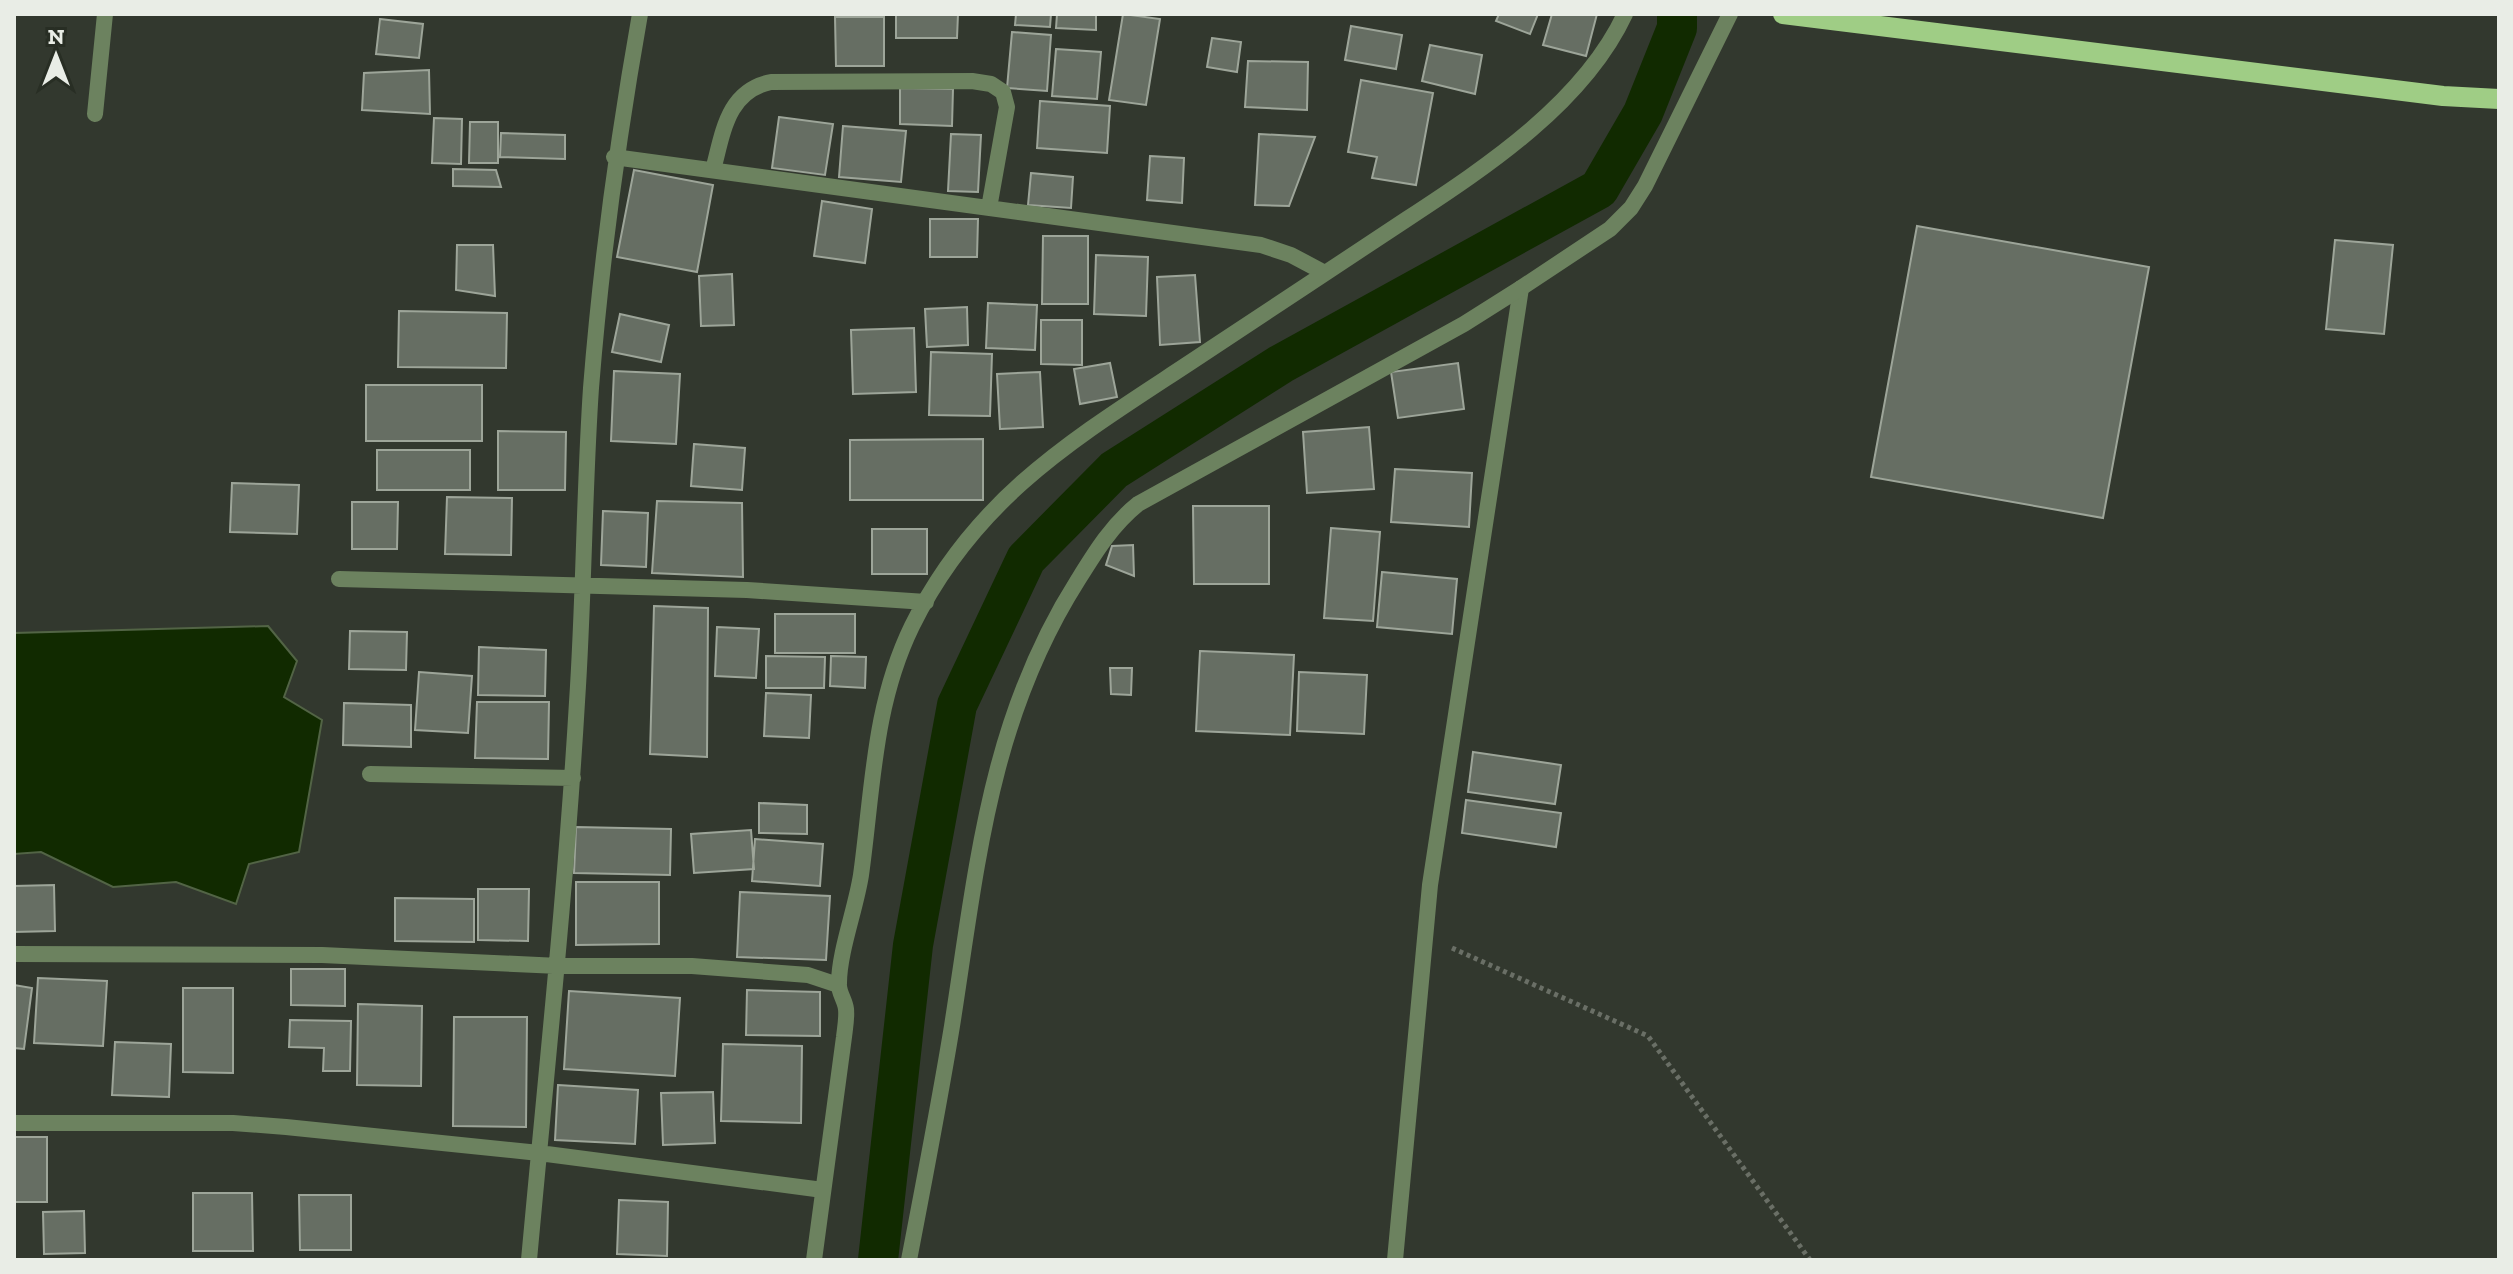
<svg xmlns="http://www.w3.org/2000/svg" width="2513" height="1274" font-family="'Zilla Slab',serif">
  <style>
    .water { fill: #112a00; stroke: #526445; stroke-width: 2 }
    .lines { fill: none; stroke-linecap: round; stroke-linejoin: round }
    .canal { stroke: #112a00; stroke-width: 40 }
    .building { fill: #666e63; stroke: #9da599; stroke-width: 2 }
    .path { stroke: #6a6f66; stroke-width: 5; stroke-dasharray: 4 4; stroke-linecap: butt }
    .service { stroke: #6c825f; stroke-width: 16 }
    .minor { stroke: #6c825f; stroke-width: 16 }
    .primary { stroke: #9fcd85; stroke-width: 20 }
  </style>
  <rect width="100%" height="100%" fill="#32382e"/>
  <!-- water -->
  <path class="water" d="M268 626 297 661 284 697 322 720 299 852 249 864 236 904 176 882 113 887 41 852 14 854V633Z"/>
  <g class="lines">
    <!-- canal -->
    <path class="canal" d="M878 1260 913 945 957 705 1026 559 1114 470 1281 364 1599 189 1643 113 1677 28V14"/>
  </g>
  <!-- building -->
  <path class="building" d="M896 14H958L957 38H896Z
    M1016 14H1051L1050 27 1015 25Z
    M1057 14H1096V30L1056 28Z
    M1123 14 1160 19 1146 105 1109 100Z
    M1499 14H1538L1530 34 1496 21Z
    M1552 14H1597L1586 56 1543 45Z
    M835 17H884V66H836Z
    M380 19 423 24 419 58 376 54Z
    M1351 26 1402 35 1396 69 1345 60Z
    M1012 32 1051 35 1047 91 1007 88Z
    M1212 38 1241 42 1237 72 1207 67Z
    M1430 45 1482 55 1475 94 1422 81Z
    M1056 49 1101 52 1097 99 1052 96Z
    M1248 61 1308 62 1307 110 1245 107Z
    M429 70 430 114 362 110 364 73Z
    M1361 80 1433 93 1416 185 1372 178 1377 157 1348 152Z
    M900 88 953 89 952 126 900 124Z
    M1040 101 1110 106 1107 153 1037 148Z
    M779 117 833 124 825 175 772 168Z
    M434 118 462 119 461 164 432 163Z
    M470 122H498V163H469Z
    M843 126 906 131 901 182 839 177Z
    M501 133 565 135V159L500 157Z
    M951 134 981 135 978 192 948 191Z
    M1259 134 1315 137 1289 206 1255 205Z
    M1150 156 1184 158 1182 203 1147 200Z
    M453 169 496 170 501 187 453 186Z
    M634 170 713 185 697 272 617 257Z
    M1031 173 1073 177 1071 208 1028 205Z
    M822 201 872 209 865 263 814 256Z
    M930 219H978L977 257H930Z
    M1917 226 2149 267 2103 518 1871 477Z
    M1043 236H1088V304H1042Z
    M2335 240 2393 245 2384 334 2326 329Z
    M457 245H493L495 296 456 290Z
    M1096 255 1148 257 1146 316 1094 314Z
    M732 274 734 325 701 326 699 276Z
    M1195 275 1200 342 1160 345 1157 277Z
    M988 303 1037 305 1035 350 986 348Z
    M967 307 968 345 927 347 925 309Z
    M399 311 507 313 506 368 398 367Z
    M620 314 669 325 661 362 612 352Z
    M1041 320H1082V365L1041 364Z
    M914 328 916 392 853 394 851 330Z
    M931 352 992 354 990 416 929 415Z
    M1110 363 1117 397 1080 404 1074 369Z
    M1458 363 1464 409 1398 418 1391 372Z
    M614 371 680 374 676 444 611 441Z
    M1040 372 1043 427 1000 429 997 374Z
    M366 385H482V441H366Z
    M1369 427 1374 489 1307 493 1303 432Z
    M498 431 566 432 565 490H498Z
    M983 439V500H850V440Z
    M694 444 745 448 742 490 691 486Z
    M377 450H470V490H377Z
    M1395 469 1472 473 1469 527 1391 522Z
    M232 483 299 485 297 534 230 532Z
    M447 497 512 498 511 555 445 554Z
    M657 501 742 503 743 577 652 573Z
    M352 502H398L397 549H352Z
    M1193 506H1269V584H1194Z
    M603 511 648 513 646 567 601 565Z
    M1331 528 1380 532 1373 621 1324 618Z
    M872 529H927V574H872Z
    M1133 545 1134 576 1106 565 1112 546Z
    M1382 572 1457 579 1452 634 1377 627Z
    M654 606 708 608 707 757 650 754Z
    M775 614H855V653H775Z
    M717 627 759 629 756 678 715 676Z
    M350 631 407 632 406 670 349 669Z
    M479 647 546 650 545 696 478 695Z
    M1200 651 1294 655 1290 735 1196 731Z
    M766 656 825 657 824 688H766Z
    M831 656 866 657 865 688 830 686Z
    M1110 668H1132L1131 695 1111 694Z
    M419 672 472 676 468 733 415 730Z
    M1299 672 1367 675 1364 734 1297 731Z
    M766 693 811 695 809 738 764 736Z
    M477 702H549L548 759 475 758Z
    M344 703 411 705V747L343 745Z
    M1473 752 1561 765 1555 804 1468 792Z
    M1466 800 1561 813 1556 847 1462 833Z
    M759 803 807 805V834L759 833Z
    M576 827 671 829 670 875 574 873Z
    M751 830 754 869 694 873 691 834Z
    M755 839 823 844 820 886 752 881Z
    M576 882H659V944L576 945Z
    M54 885 55 931 14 932V886Z
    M478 889H529L528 941 478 940Z
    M740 892 830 896 826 960 737 957Z
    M395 898 474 899V942L395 941Z
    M291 969H345V1006L291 1005Z
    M38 978 107 981 103 1046 34 1043Z
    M14 985 32 988 24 1049 14 1048Z
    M183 988H233V1073L183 1072Z
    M747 990 820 992V1036L746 1035Z
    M569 991 680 998 675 1076 564 1069Z
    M358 1004 422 1006 421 1086 357 1085Z
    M454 1017H527L526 1127 453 1126Z
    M290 1020 351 1021 350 1071H323L324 1048 289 1047Z
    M115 1042 171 1044 169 1097 112 1095Z
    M723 1044 802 1046 801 1123 721 1121Z
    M558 1085 638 1090 635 1144 555 1140Z
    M713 1092 715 1143 663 1145 661 1093Z
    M14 1137H47V1202H14Z
    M193 1193H252L253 1251H193Z
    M299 1195H351V1250H300Z
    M619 1200 668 1202 667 1256 617 1254Z
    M84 1211 85 1253 44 1254 43 1212Z"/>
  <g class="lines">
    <!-- path -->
    <path class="path" d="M1452 948 1648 1036 1810 1260"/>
    <!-- service -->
    <path class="service" d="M1395 1260 1430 885 1521 288"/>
    <!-- minor -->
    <path class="minor" d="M95 114 105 14
      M614 157 1261 245 1291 255 1323 272
      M713 170C723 133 727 91 771 82L972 81 991 84 1003 92 1007 107 989 208
      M339 579 747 590 926 602
      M370 774 573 778
      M14 954 322 955 559 966H692L808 975 838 985
      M14 1123H233L286 1127 539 1153 823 1190
      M529 1260C546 1074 566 889 577 702 584 598 584 492 591 388 601 262 618 138 640 14
      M814 1260 844 1037C845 1028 847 1018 846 1009 845 1000 838 992 839 983 839 952 856 908 861 875 873 789 873 706 912 626 979 490 1086 432 1206 352 1273 307 1340 264 1407 219 1488 166 1584 102 1625 14
      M909 1260C924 1182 939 1105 952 1026 977 867 989 720 1078 580 1096 551 1112 525 1138 504L1464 324 1521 288 1610 229 1631 208 1645 186 1730 14"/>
    <!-- primary -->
    <path class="primary" d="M1783 14 2443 96 2499 99"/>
  </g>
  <!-- border -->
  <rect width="2513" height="1274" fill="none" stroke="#e9ede6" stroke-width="32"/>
  <!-- north arrow -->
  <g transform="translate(56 56)" stroke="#282e24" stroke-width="6" paint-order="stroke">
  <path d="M0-6L14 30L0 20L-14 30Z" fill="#e9ede6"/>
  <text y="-12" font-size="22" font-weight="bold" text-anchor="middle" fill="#e9ede6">N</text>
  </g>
</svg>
